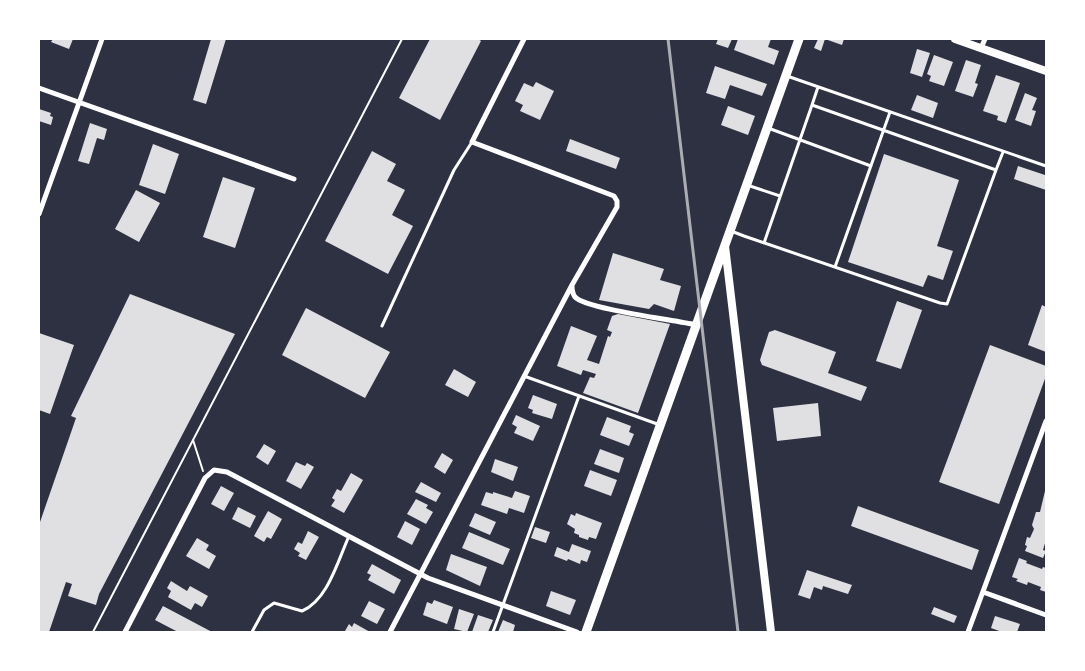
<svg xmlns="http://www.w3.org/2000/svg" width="1085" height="671" font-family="Helvetica,sans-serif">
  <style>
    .building { fill: #e0e0e3 }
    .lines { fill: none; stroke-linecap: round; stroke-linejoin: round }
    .path { stroke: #fff; stroke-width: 2 }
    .service { stroke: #fff; stroke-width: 3 }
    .minor { stroke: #fff; stroke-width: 5 }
    .tertiary { stroke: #fff; stroke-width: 8 }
    .secondary { stroke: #fff; stroke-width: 9 }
    .rail { stroke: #abadb3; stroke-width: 3 }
  </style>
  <rect width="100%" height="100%" fill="#2d3142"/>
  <!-- building -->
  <path class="building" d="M53 39H73L69 49 51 42Z
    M211 39H226L206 104 193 100Z
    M430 39H478L481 41 440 120 399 98Z
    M718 39H732L728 48 716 44Z
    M738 39H771L768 47 779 51 774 65 734 50Z
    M818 39H825L821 51 814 48Z
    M825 39H844L842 45Z
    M917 49 930 53 922 77 910 73Z
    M934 55 953 62 944 86 929 81 931 76 927 74Z
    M966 60 981 65 975 83 978 84 973 97 955 91Z
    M715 66 767 84 762 96 730 85 725 99 706 93Z
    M996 75 1020 83 1006 123 997 120 998 116 983 111Z
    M536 82 554 91 540 120 520 111 523 105 515 101 524 83 533 87Z
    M1025 93 1037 98 1032 110 1036 111 1031 126 1015 120Z
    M917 95 938 103 933 118 911 110Z
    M728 106 755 116 748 135 721 125Z
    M39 109 51 113 50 116 53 117 51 125 39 121Z
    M90 123 107 129 104 140 97 138 89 164 78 161Z
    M570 139 620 158 616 169 566 151Z
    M153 144 179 154 165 194 139 185Z
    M372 151 396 164 387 181 405 190 392 215 413 226 388 274 325 241Z
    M884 154 959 180 937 246 953 251 943 280 928 275 923 287 848 262Z
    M1018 166 1045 175 1046 190 1014 179Z
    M223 177 255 188 235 248 203 237Z
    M136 190 160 203 139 242 115 229Z
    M613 253 664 269 660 280 681 286 674 311 654 304 649 309 599 300Z
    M130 294 235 334 99 594 96 605 68 596 72 584 66 582 49 632H39V525L76 418 71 416Z
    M897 301 922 310 901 369 876 361Z
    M1042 305 1046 307V352L1028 345Z
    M306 308 390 352 365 398 282 355Z
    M618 314 670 324 638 413 583 393 590 377 594 378 596 374 583 370 581 375 557 366 571 326 597 336 587 360 599 364 608 336 610 337 612 332 607 330 612 316Z
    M775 330 836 352 828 373 867 387 861 401 762 365 760 360 769 332Z
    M39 333 74 345 50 414 39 410Z
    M990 345 1046 366V376L999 504 939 482Z
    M454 369 476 382 468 397 445 385Z
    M533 395 557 404 552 419 532 413 533 410 528 408Z
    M818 403 821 436 777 441 773 408Z
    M516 415 540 426 533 441 514 433 517 427 512 424Z
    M607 417 631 426 629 432 634 434 629 446 600 435Z
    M264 444 276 451 268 465 256 457Z
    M600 449 624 458 619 473 594 464Z
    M442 453 453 460 445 474 434 467Z
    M495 459 518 467 513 481 491 472Z
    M296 462 305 466 307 463 314 467 301 489 286 481Z
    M590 470 617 480 611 496 584 486Z
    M351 473 363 480 344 513 331 506 335 500 332 498 337 489 341 491Z
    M421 482 441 493 436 502 415 492Z
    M221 486 234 493 224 511 211 504Z
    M515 491 530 496 524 513 509 508 507 514 481 505 486 492 493 494V492L512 498Z
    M1045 491 1046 540 1043 550 1046 551 1043 558 1025 551 1027 546 1025 545 1027 537 1030 538 1034 529 1032 525 1036 512H1040Z
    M416 499 428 505 426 508 433 512 426 524 407 514Z
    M858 506 979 550 972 570 851 526Z
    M238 507 256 516 250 528 232 519Z
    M268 511 282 519 271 539 267 537 264 542 254 536Z
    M475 513 496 522 490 535 469 526Z
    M576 513 602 523 596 539 589 537 588 540 579 537V535L574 533 575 529 567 524 571 514 575 516Z
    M405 521 420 529 412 545 397 537Z
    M535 527 550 532 546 543 531 538Z
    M308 531 319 537 306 560 298 556 300 553 294 549 298 542 302 544Z
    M469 532 510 549 503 565 462 548Z
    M197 538 209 545 206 550 216 556 209 569 186 556Z
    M572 544 591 551 587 562 581 560 580 564 568 559 567 561 554 556 557 547 569 552Z
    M451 554 487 567 480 586 446 570Z
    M1019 558 1027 561 1026 563 1042 569 1043 567 1046 568V592L1040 590 1041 587 1028 582 1027 585 1016 581 1018 579 1012 577Z
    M372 564 401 580 394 594 368 580 371 575 367 573Z
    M807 570 852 585 848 594 823 586 822 590 814 587 810 599 798 595Z
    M171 581 187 591 190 586 208 596 202 607 195 603 191 610 168 597 171 591 167 588Z
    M551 591 576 600 570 615 546 606Z
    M434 600 453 607 447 624 423 615 427 602 432 604Z
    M369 601 385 609 377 624 361 616Z
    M163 606 212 632H178L155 620Z
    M934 607 957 616 954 623 931 614Z
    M459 609 474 614 467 632 454 629Z
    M478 615 493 620 488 632H472Z
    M995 616 1020 624 1017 632H1002L991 628Z
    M503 620 515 625 513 632H498Z
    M354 623 370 632 345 631 349 624 352 627Z"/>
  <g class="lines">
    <!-- path -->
    <path class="path" d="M193 440 203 471
      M93 632 402 39"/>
    <!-- service -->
    <path class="service" d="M787 76 1046 166
      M812 105 818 87
      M768 128 871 166
      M996 170 1003 152
      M747 185 780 196
      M731 231 744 236 940 303 947 304 996 170 812 105 764 243
      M835 267 890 112
      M382 326 454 170 472 142
      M524 376 660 425
      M252 632 264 610 274 603 302 611C328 600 338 560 349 536
      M493 632 579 396"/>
    <!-- minor -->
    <path class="minor" d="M981 48 985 39
      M39 88 294 179
      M39 214 102 39
      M572 286C572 290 572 293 575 297 586 309 675 320 696 325
      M983 592 1046 615
      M125 632 205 478 214 470 227 472 428 578 577 632
      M390 632 572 285 617 207V201L614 196 472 142 524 39
      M968 632 1046 421"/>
    <!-- tertiary -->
    <path class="tertiary" d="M955 39 1046 71
      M725 246 771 632"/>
    <!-- secondary -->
    <path class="secondary" d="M586 632 799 39"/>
    <!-- rail -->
    <path class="rail" d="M668 39 738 632"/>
  </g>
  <!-- border -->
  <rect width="1085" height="671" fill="none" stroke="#ffffff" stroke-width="80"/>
</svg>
